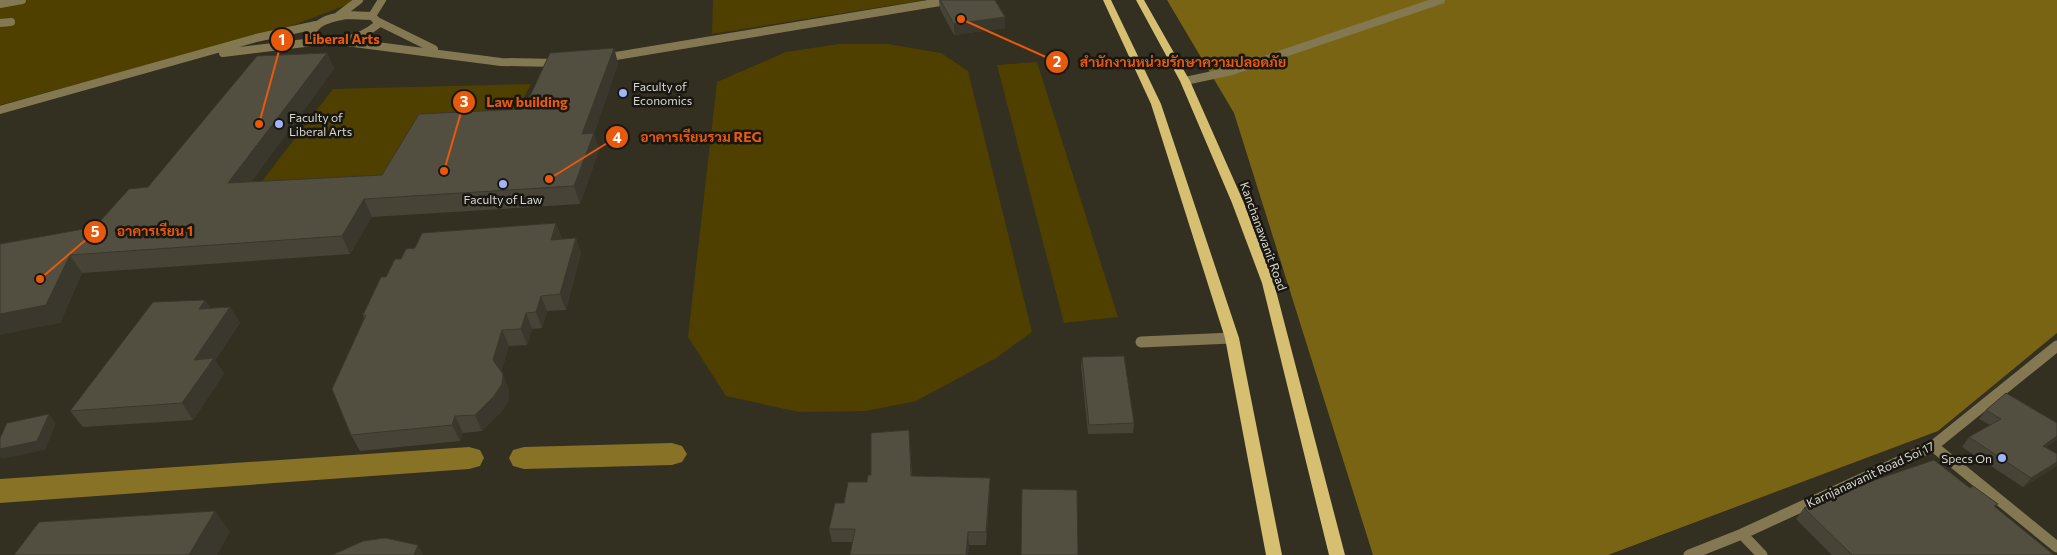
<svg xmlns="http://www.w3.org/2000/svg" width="2057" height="555" font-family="Commissioner,Sarabun,sans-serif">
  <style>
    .green { fill: #4f4000 }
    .forest { fill: #786413 }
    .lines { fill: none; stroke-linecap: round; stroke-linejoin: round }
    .canal { fill: #877226; fill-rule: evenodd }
    .street-far1 { stroke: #837852; stroke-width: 8 }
    .street { stroke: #837852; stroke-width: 11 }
    .primary { fill: #d6bf70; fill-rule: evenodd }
    .wall { fill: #474437 }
    .shaded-wall { fill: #3a372d }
    .building { fill: #534f40; stroke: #3a372d }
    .poi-dot { fill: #a1b3fd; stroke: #191711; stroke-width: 2 }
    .labels { text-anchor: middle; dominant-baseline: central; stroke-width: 5; stroke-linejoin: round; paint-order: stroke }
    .poi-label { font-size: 12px; fill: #d9d7ce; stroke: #191711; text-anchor: start }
    .street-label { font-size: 12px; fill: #d9d7ce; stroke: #191711 }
    .leader { fill: none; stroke: #e8590c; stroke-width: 2 }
    .callout-dot { fill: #e8590c; stroke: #191711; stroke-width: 2 }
    .mark-label { font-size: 15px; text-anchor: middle; font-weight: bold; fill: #fff }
    .callout-label { font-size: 14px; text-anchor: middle; font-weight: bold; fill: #e8590c; stroke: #191711; stroke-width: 5; stroke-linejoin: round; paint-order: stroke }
  </style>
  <rect width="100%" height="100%" fill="#332f21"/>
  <!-- green -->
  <path class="green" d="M20 0H352L349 4 291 26 0 105V5Z
    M713 0H925L712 34Z
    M839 44H888L941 53 968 71 1032 332 996 358 916 401 866 411 799 412 726 396 688 337 717 82 786 52Z
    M1037 62 1118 317 1064 323 997 65Z
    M531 84 510 123 388 186 253 193 333 89Z"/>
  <!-- forest -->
  <path class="forest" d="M1167 0H2057V333L1938 431 1608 555H1373L1234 113Z"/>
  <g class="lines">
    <!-- canal -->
    <path class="canal" d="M672 443 682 446 687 454 682 462 672 465 524 469 513 466 509 458 513 450 524 447Z
      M469 447 480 450 484 458 480 466 469 469 0 503V479Z"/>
    <!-- street-far1 -->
    <path class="street-far1" d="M0 4 22 0
      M346 15 372 16 377 21V25C361 38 329 50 311 35 316 20 332 18 346 15Z
      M338 16 359 0
      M372 16 382 0
      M377 21 434 49
      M0 23 11 22
      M338 41 501 62 558 63
      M223 53 321 41
      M604 58 952 0
      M1185 81 1232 71 1441 0
      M0 110 256 38 316 25"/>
    <!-- street -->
    <path class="street" d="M1141 342 1232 338
      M1933 446 2057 547
      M1742 534 1762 555
      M1689 555 1742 534 1933 446 2057 346"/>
    <!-- primary -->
    <path class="primary" d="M1103 0H1111L1161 104 1239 338 1282 555H1266L1225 338 1151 104Z
      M1136 0H1144L1190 81 1244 203 1274 283 1345 555H1329L1262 283 1232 203 1180 81Z"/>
  </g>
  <!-- wall -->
  <path class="wall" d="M939 0H995L1005 28 954 35 940 9Z
    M614 48 618 64 594 134 599 150 580 204 372 217 350 254 82 273 60 323 0 244 95 227 327 53 334 69 251 182 382 175 524 109Z
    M556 223 561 239 576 238 581 253 566 310 547 311 542 328 532 329 527 345 509 346 501 372 509 390V401L501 412 482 431 463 433 460 441 360 451 351 435 364 319 363 315 386 277 401 259Z
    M205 300 211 309 230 307 240 323 215 360 224 374 193 420 83 427 70 411Z
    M1082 357 1134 423 1133 433 1088 434 1081 366Z
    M1986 410 2057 423V440L2046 447 2057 454V465L2055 467 2023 487 1962 447 1969 437 1990 425 1979 419Z
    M910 443 912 476 990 478V491L986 545H969L968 555H850L852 542H832L829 529 844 503Z
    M1995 507 2054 555H1832L1796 519 1804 508Z"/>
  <!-- shaded-wall -->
  <path class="shaded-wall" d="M1005 17V28L954 35V24Z
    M614 48 618 64 594 134 599 150 580 204 574 186 582 134Z
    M327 53 334 69 238 200 228 183Z
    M364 199 372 217 350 254 342 236Z
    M556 223 562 238 556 255 551 240Z
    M576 238 581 253 566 310 560 294Z
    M70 255 82 273 60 323 0 335V314Z
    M541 296 547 311 542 328 536 312Z
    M205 300 215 316 199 309Z
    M230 307 240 323 215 360 224 374 193 420 182 403 194 360Z
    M526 313 532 329 527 345 521 329Z
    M502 330 509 346 500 376 493 360Z
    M503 374 509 390V401L501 412 482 431 475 415Z
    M49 414 56 424 45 450 2 459 0 457V449Z
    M455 416 463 433 460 441 452 425Z
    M909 430 910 443 912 489 911 476Z
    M2057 436V440L2035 455 2043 446Z
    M2057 462V465L2055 467 2023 487 2031 478Z
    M990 478V491L986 545V532Z
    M215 511 230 532 217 555H189Z
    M968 532 969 545 968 555H966Z
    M418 545 423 555H414Z"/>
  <!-- building -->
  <path class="building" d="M940 0H995L1005 17 954 24Z
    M614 48 582 134 594 133 574 186 364 199 342 236 70 255 46 305 0 314V244L95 227 129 189 148 187 257 56 327 53 228 183 382 175 419 114 524 109 550 53Z
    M556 223 551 240 576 238 560 294 541 296 536 312 526 313 521 329 502 330 493 360 503 374 502 384 494 396 475 415 455 416 452 425 351 435 332 389 366 315H363L381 277H386L395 259H401L406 249 415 248 422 233Z
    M205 300 199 309 230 307 194 360 214 358 182 403 70 411 153 302Z
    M1124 356 1134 423 1089 425 1082 357Z
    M2006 393 2057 423V436L2043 446 2057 454V462L2031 478 1969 437 2001 419 1986 410Z
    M49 414 37 441 0 449V438L7 423Z
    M909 430 911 476 990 478 986 532H968L966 555H850L855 529H829L835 503H844L848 482H867L868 475H871V433Z
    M1934 460 1970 488 1973 486 1998 504 1994 506 2054 555H1852L1804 508 1860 485Z
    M1022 489 1077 490 1078 555H1021Z
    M215 511 189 555H14L39 522Z
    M385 538 418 545 414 555H332L363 541Z"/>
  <!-- markers -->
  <g class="poi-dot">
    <circle cx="623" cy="93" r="5"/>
    <circle cx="279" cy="124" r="5"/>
    <circle cx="503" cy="184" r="5"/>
    <circle cx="2002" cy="458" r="5"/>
  </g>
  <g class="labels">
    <!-- poi labels -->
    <g class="poi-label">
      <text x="633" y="86">Faculty of<tspan x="633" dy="14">Economics</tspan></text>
      <text x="289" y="117">Faculty of<tspan x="289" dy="14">Liberal Arts</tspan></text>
      <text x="503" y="199" text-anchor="middle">Faculty of Law</text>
      <text x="1992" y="458" text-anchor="end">Specs On</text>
    </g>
    <!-- street labels -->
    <g class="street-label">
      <text transform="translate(1264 236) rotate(70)">Kanchanawanit Road</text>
      <text transform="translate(1870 474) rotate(-25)">Karnjanavanit Road Soi 17</text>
    </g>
  </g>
  <!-- callouts -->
  <path class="leader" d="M259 124L282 40M961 19L1057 62M444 171L464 102M549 179L617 137M40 279L95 232"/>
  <g class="callout-dot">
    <circle cx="259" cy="124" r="5"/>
    <circle cx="961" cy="19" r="5"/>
    <circle cx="444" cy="171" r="5"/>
    <circle cx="549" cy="179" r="5"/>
    <circle cx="40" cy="279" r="5"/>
    <circle cx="282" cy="40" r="12"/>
    <circle cx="1057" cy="62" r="12"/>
    <circle cx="464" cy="102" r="12"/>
    <circle cx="617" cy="137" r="12"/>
    <circle cx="95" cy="232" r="12"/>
  </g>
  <g class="mark-label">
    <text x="282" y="45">1</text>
    <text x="1057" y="67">2</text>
    <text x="464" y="107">3</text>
    <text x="617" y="143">4</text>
    <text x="95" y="237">5</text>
  </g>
  <g class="callout-label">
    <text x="342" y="44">Liberal Arts</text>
    <text x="1183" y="67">สำนักงานหน่วยรักษาความปลอดภัย</text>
    <text x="527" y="107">Law building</text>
    <text x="701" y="142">อาคารเรียนรวม REG</text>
    <text x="155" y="236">อาคารเรียน 1</text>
  </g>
</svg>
